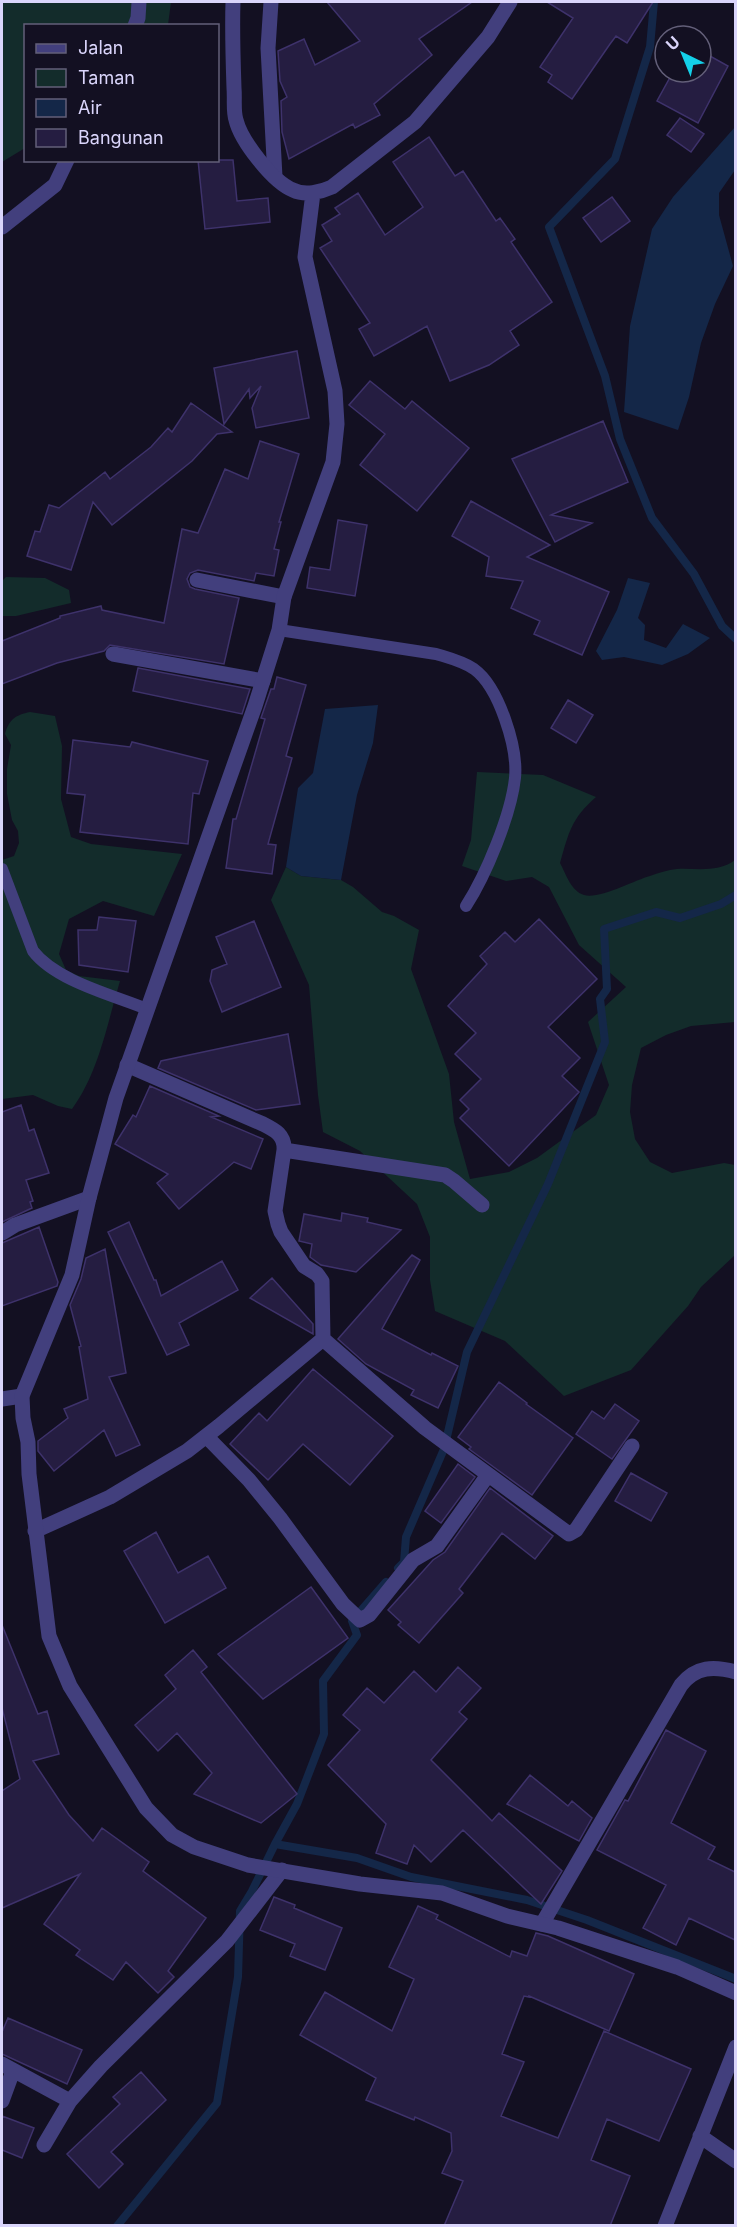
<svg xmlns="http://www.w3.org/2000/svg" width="737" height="2227" font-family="Inter,sans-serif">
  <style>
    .green { fill: #132c2b }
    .water { fill: #142748 }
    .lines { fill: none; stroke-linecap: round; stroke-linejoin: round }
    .stream { stroke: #142748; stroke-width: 8 }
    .building { fill: #251d41; stroke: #3e326b; stroke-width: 1.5 }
    .service { stroke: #423f7d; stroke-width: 12 }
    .minor { stroke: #423f7d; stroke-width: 15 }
    .tertiary { stroke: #423f7d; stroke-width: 15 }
  </style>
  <rect width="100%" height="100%" fill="#131022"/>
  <!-- green -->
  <path class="green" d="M2 2H171L168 25 26 26 25 148 2 162Z
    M6 577 45 578 69 590 71 603 16 616H2V581Z
    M30 712 55 716 62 746 61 799 71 837 91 844 182 854 154 916 103 901 69 919 59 954 66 970 79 976 120 981C107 1024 99 1072 72 1109L58 1106 33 1095 2 1099V860L14 856 19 843 18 831 12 820 7 794V769L11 745 5 734C9 719 16 715 30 712Z
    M477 772 543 775 596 797C571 819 569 832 560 863 566 874 571 891 584 895 598 900 635 880 650 876 658 873 668 870 677 869 697 868 718 873 735 860V1022L691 1026 666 1035 641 1048 632 1085 630 1112 635 1139 650 1162 672 1173 724 1163 735 1165V1255L701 1287 688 1306 631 1370 564 1396 505 1341 435 1311 430 1280V1237L417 1204 360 1151 323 1132 318 1095 309 985 271 900 286 867 301 876 341 880 353 887 382 912 394 916 419 930 411 969 449 1074 454 1122 470 1179 509 1172 537 1158 596 1115 609 1085 588 1022 626 987 579 945 549 887 532 877 506 881 462 866 471 840Z"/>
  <!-- water -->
  <path class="water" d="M735 127V170L719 193V215L733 266 715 304 701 343 689 397 678 430 624 412 630 326 652 229 673 197Z
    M628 578 650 583 638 618 645 625 644 640 666 648 683 624 710 638 688 654 662 665 624 657 602 660 596 651 617 610Z
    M378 705 373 743 357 795 341 880 301 876 286 867 298 788 313 773 325 709Z"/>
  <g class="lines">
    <!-- stream -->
    <path class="stream" d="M654 2 650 47 615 159 549 227 605 376 620 439 652 518 694 574 722 626 736 639
      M398 1568 404 1562 406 1537 444 1449 467 1352 548 1184 605 1042 600 999 607 989 604 929 656 912 680 918 721 904 736 895
      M275 1844 297 1804 324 1734 323 1681 357 1635 352 1621 386 1582
      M117 2226 217 2103 238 1977 240 1911 252 1891 275 1844 357 1858 411 1877 527 1900 587 1920 736 1979"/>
  </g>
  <!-- building -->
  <path class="building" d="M327 2H472L419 39 432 55 374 104 380 115 355 128 353 124 289 159 282 132 281 101 287 97 280 81 278 51 304 39 315 65 360 41Z
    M547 2H653L627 43 616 36 610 44 572 99 548 82 552 75 540 67 573 18Z
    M701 51 728 66 698 123 657 101 673 72H701Z
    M680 118 704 134 691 152 667 135Z
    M429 137 455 176 463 171 496 221 500 218 515 239 511 242 552 302 510 331 519 345 489 365 450 381 427 326 374 356 359 329 370 323 320 248 332 241 322 225 340 214 335 208 358 193 385 235 423 207 393 162Z
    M198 160H233L237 201 268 198 270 222 205 229Z
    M612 197 630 221 601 242 583 218Z
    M297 351 309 418 256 428 252 408 261 386 250 398 249 389 224 424 214 368Z
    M370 381 405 409 412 401 469 448 417 511 360 465 385 434 349 405Z
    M191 403 232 432 217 434 192 461 112 525 93 502 71 570 27 556 35 531 40 532 49 505 59 508 105 472 110 479 151 447 168 428 172 432Z
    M603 421 628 482 551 515 592 523 555 542 512 459Z
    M260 441 299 454 279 522H281L274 549 279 550 274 576 256 573 254 581 198 570 190 573 187 579 190 587 195 589 239 598 224 664 110 645 104 651 57 663 2 684V641L60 618V616L101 606 102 610 164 623 182 529 198 533 225 469 248 479Z
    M471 501 550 545 527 557 609 592 582 655 534 634 540 621 511 608 523 581 486 576 489 557 452 536Z
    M338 520 367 525 355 596 307 588 310 567 330 570Z
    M138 668 250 689 242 714 133 691Z
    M277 677 306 685 286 756 292 758 268 844 276 845 272 874 226 868 233 819H236L265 719 261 718 271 689H274Z
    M568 700 593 715 576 743 551 728Z
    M73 740 130 747 132 742 208 761 199 794 193 793 188 844 80 832 85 795 67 793Z
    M99 917 136 921 128 972 79 965 78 930H97Z
    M539 919 597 979 548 1027 580 1058 562 1076 579 1092 509 1166 460 1118 469 1109 460 1100 481 1079 455 1054 476 1033 448 1006 487 964 480 956 505 932 515 942Z
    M254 921 281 987 222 1012 210 981 212 970 227 964 216 937Z
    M288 1034 300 1104 256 1110 158 1068 161 1061Z
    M150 1086 219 1116 211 1117 263 1139 251 1169 234 1162 179 1209 157 1183 168 1174 115 1144 133 1115 136 1117Z
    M21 1105 29 1131 34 1129 49 1173 26 1180 33 1201 30 1202 32 1208 2 1222V1112Z
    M342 1213 368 1218 367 1222 401 1230 356 1272 321 1265 310 1257 312 1244 299 1241 304 1214 341 1221Z
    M129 1222 154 1280H156L161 1296 222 1261 238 1290 179 1323 189 1345 167 1355 108 1232Z
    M39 1227 58 1282 57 1286 2 1306V1243Z
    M105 1249 126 1373 109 1377 140 1445 116 1456 104 1430 54 1471 38 1451V1441L68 1418 64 1409 88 1399 79 1347 81 1346 70 1305 81 1279 86 1258Z
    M412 1255 420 1260 382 1329 431 1355 432 1353 458 1366 438 1408 411 1395 414 1390 366 1364 338 1339Z
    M272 1278 313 1324V1334L250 1298Z
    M313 1369 393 1436 350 1485 303 1444 268 1480 230 1444 259 1413 267 1421Z
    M499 1382 527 1403 526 1404 573 1438 532 1495 469 1449 471 1447 458 1437Z
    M615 1404 639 1421 612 1459 576 1434 592 1411 604 1419Z
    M458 1464 475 1477 441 1523 425 1511Z
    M631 1473 667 1493 651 1521 615 1501Z
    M490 1488 553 1536 535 1559 502 1533 459 1589 463 1593 419 1643 398 1625 401 1622 388 1610 433 1560 445 1552Z
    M156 1532 178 1573 208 1556 226 1588 165 1623 124 1551Z
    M311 1587 348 1638 263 1699 218 1654Z
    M2 1625 38 1714 47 1711 59 1754 33 1761 69 1815 93 1841 102 1828 149 1862 143 1871 206 1918 168 1971 174 1977 158 1993 126 1962 113 1980 76 1955 80 1950 44 1924 80 1874 2 1908V1791L20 1779 2 1708Z
    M193 1650 207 1667 201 1672 297 1794 261 1823 194 1794 212 1773 177 1733 158 1751 135 1725 176 1689 165 1675Z
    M458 1667 481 1688 459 1712 467 1719 431 1760 492 1821 499 1813 562 1871 541 1904 463 1830 431 1862 414 1845 407 1864 376 1853 386 1824 328 1765 360 1730 343 1715 367 1688 384 1703 414 1671 436 1692Z
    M666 1730 706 1751 671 1823 715 1847 708 1859 735 1872V1940L689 1918 676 1945 643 1928 666 1885 597 1850 625 1800 628 1801Z
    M530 1775 568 1806 572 1801 592 1818 579 1841 507 1804Z
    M274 1897 295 1905 294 1908 342 1928 325 1970 290 1956 295 1944 260 1930Z
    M418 1906 438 1915 436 1919 510 1957 512 1951 527 1956 536 1933 548 1936 634 1974 609 2031 529 1996V1997L524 1996 502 2054 524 2062 501 2116 558 2138 604 2031 691 2069 659 2141 607 2119 591 2160 630 2176 610 2226H444L463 2181 442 2173 452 2151 451 2133 415 2117 414 2120 366 2100 376 2078 300 2035 325 1992 392 2031 414 1979 389 1967Z
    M8 2018 82 2050 67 2084 2 2054V2032Z
    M141 2072 166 2100 111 2152 123 2164 99 2188 67 2154 120 2104 113 2097Z
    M2 2116 34 2128 22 2158 2 2150Z"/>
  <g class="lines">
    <!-- service -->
    <path class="service" d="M279 630 436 654C449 658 462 661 474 669 499 687 518 748 515 778 511 815 486 875 466 906
      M2 869 33 951C56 981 113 995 147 1009"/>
    <!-- minor -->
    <path class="minor" d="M271 2 268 48 275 177
      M197 580 284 597
      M113 654 263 681
      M127 1065 263 1124C275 1130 285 1135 284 1150L275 1211 278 1224 281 1232 304 1266 317 1274 322 1281 323 1339 425 1428 569 1534 576 1530 632 1446
      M284 1150 445 1175 454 1181 482 1205
      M2 1233 15 1225 89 1198
      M2 1399 22 1396
      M206 1436 249 1480 280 1518 343 1604 360 1620 369 1615 413 1560 437 1546 488 1475
      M35 1531 110 1497 187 1451 219 1426 323 1339
      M542 1924 681 1685C696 1666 714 1666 736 1672
      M2 2064 70 2101 101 2066 227 1941 282 1870
      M2 2101 13 2071
      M700 2136 736 2161
      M44 2145 70 2101
      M665 2226 736 2047"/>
    <!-- tertiary -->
    <path class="tertiary" d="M233 2C232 31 233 59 234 88 235 99 233 111 236 120 241 141 273 182 293 190 305 196 321 192 332 187L415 122 488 37 510 2
      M135 26 138 18 139 2
      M313 193 305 257 335 391 337 424 333 462 284 597 279 630 255 706 116 1098 89 1198 72 1275 22 1396 23 1418 28 1442 29 1474 49 1636 70 1686 146 1808 172 1835 194 1847 248 1865 360 1884 442 1893 507 1916 558 1928 677 1967 736 1993
      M2 227 55 185 67 160"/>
  </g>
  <!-- border -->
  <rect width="737" height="2227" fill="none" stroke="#dad5fb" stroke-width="6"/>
  <!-- legend -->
  <rect x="24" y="24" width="195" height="138" fill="#131022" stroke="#635f79" stroke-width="1.5"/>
  <rect x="36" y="44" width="30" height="9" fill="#423f7d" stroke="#635f79" stroke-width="1.5"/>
  <text x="78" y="54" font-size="18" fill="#dad5fb">Jalan</text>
  <rect x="36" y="69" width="30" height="18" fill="#132c2b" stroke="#635f79" stroke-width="1.5"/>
  <text x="78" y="84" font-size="18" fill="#dad5fb">Taman</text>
  <rect x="36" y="99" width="30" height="18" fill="#142748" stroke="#635f79" stroke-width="1.5"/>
  <text x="78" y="114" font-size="18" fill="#dad5fb">Air</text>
  <rect x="36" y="129" width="30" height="18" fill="#251d41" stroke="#635f79" stroke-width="1.5"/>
  <text x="78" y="144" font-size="18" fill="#dad5fb">Bangunan</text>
  <!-- north arrow -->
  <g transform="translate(683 54) rotate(317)"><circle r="28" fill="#131022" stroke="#635f79" stroke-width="1.5"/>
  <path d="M0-4.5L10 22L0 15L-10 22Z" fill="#14d0e8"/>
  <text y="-9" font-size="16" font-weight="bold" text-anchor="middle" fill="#dad5fb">U</text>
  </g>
</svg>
